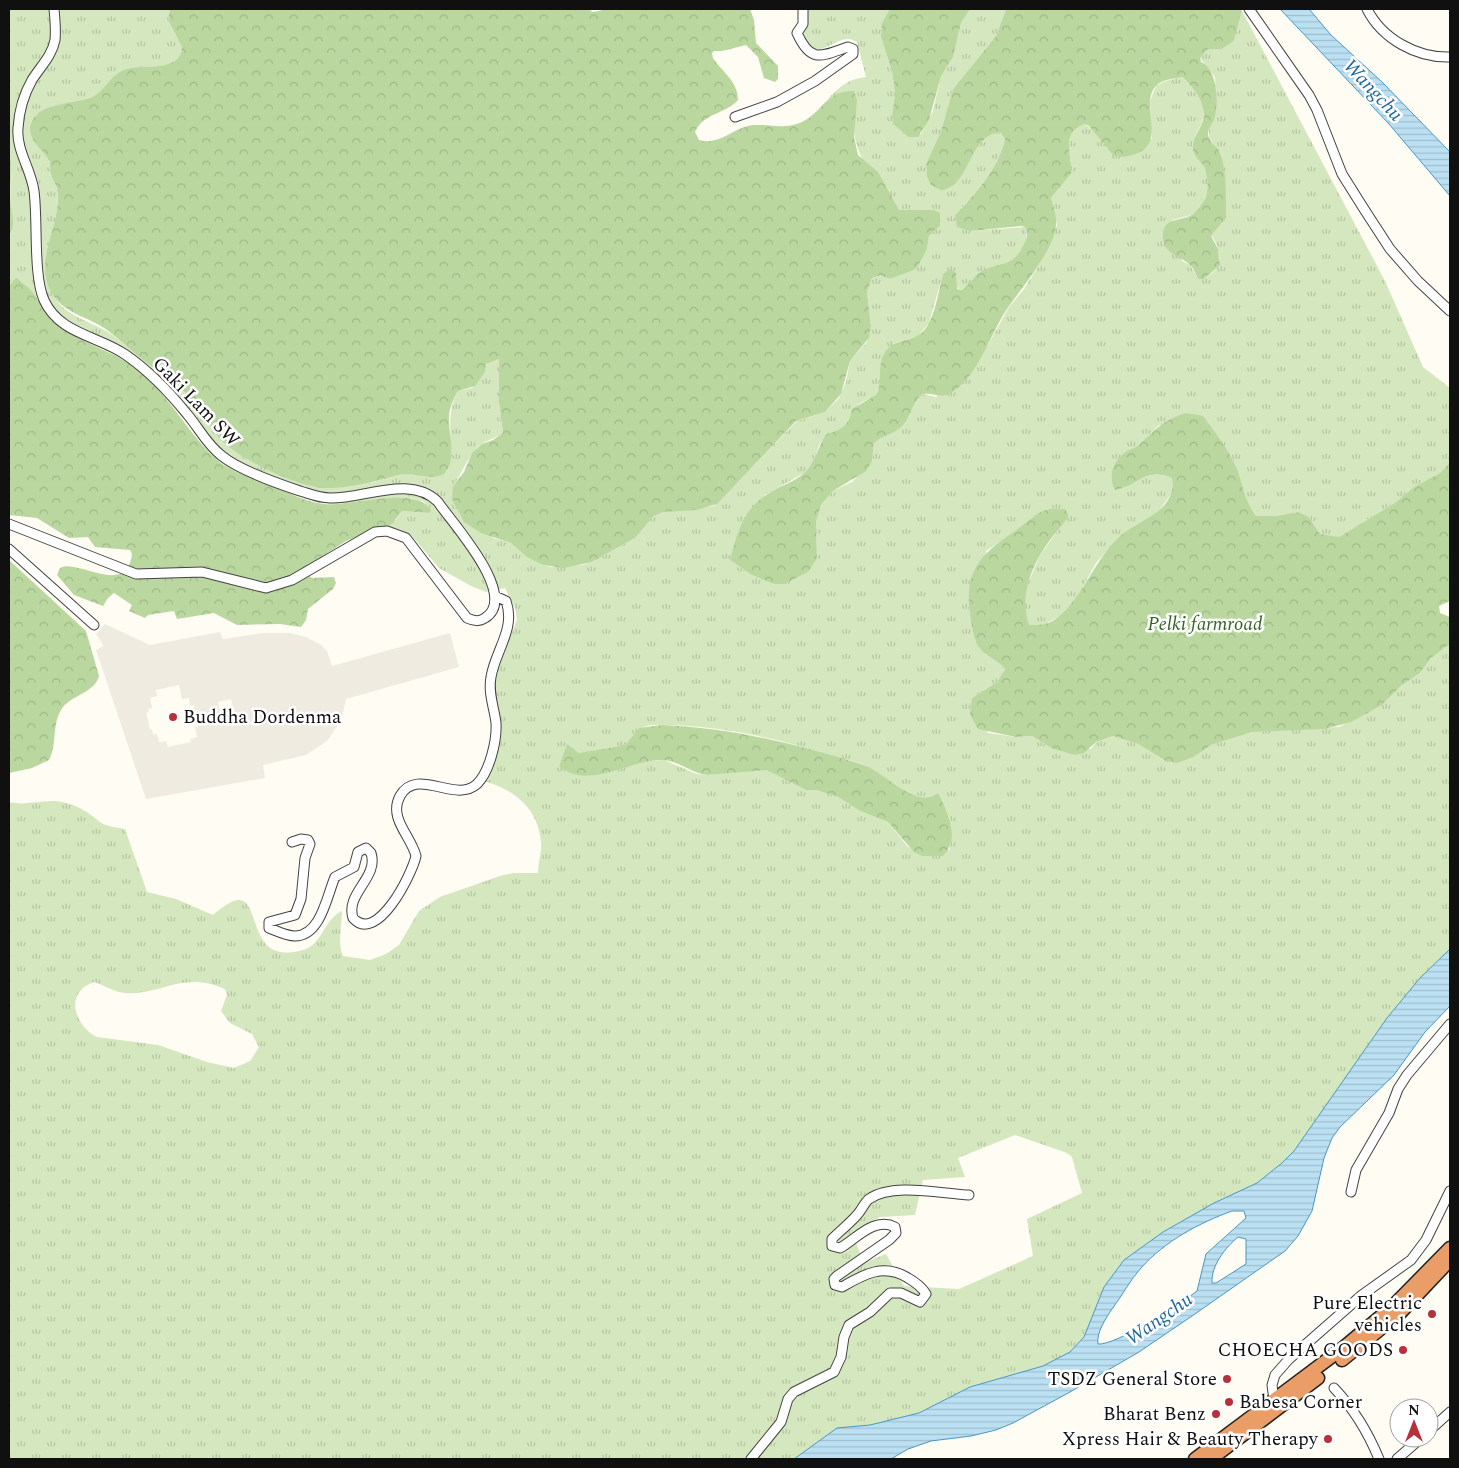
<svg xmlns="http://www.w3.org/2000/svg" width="1459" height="1468" font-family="Spectral,serif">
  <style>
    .grass { fill: url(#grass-tufts); fill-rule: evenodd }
    .forest { fill: url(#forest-crowns) }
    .plaza { fill: #efebe1; fill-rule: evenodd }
    .water { fill: url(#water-rules); stroke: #4797c4; fill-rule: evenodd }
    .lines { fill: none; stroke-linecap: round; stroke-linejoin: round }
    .minor-casing { stroke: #434343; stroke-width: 11 }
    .highway-casing { stroke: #212121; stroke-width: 15 }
    .minor { stroke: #fff; stroke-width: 9 }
    .highway { stroke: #ea9d66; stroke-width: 12 }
    .poi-dot { fill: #b7313c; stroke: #fff; stroke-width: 2 }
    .labels { text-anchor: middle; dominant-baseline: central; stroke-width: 5; stroke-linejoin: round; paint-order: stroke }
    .street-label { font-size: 19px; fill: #101010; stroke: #fff }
    .park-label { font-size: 19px; font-style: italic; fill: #336424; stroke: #fff }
    .poi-label { font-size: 19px; fill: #101010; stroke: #fff; text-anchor: end }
    .water-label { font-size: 20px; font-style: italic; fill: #21699a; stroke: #fff }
  </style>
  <defs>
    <pattern id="grass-tufts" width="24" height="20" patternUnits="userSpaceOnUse" patternTransform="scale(1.25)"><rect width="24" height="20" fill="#d5e7be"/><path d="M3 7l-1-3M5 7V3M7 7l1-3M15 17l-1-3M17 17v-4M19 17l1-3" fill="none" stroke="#b6c5a2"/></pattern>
    <pattern id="forest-crowns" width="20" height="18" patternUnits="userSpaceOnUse" patternTransform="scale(1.25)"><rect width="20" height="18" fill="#bad79f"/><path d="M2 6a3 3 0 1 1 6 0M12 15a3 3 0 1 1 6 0" fill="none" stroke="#9fb888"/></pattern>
    <pattern id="water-rules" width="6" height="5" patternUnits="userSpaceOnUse" patternTransform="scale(1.25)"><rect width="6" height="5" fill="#bbe0f2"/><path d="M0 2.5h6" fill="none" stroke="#a0bfce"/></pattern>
  </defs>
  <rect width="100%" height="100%" fill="#fefcf3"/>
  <!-- grass -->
  <path class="grass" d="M9 9H170L168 20 182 47C182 73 142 64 126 69 112 74 109 85 99 93 83 106 28 101 30 130 31 143 46 151 49 162 51 166 50 171 51 174 53 179 56 185 57 190 62 227 34 256 54 296 64 317 98 323 115 337 138 357 164 374 186 394 201 407 208 426 221 440 240 459 299 487 326 488 351 489 376 482 399 475 416 471 432 482 447 471 456 442 443 418 458 391L472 388 485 372 486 364 499 359V402L503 433C496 438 489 439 482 444 470 451 462 474 453 486L493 538 511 543 543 565 551 567 582 565 592 562 635 538 654 516 663 512 714 506 797 421 825 412 839 398 846 382 850 361 867 342 871 326 867 292 872 278 880 274 890 279 914 270 927 249 929 236 940 226 934 210H899C871 170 845 153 857 100L837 94 827 100C839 87 848 79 866 77L857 42C841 31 827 54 811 49L801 34 806 23 807 9H890L881 37 892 71 895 93 892 116 893 124 908 137 921 134 933 111 941 76 953 56 961 23 970 9H1006L996 36 953 89 941 131 926 164 927 177 932 185 942 191C971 183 965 138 1000 132L1005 139C999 168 975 193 955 215L971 231 1025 227C1031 240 1019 258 1008 264 1001 267 992 266 985 271 975 277 970 285 960 290L943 274 929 323 918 336 894 343 881 367V379L876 395C871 400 863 400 858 405 845 422 849 428 826 435L819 445 814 461 804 473 765 495 730 560 750 574 817 558 816 522 821 505 833 491 852 482 872 461 874 443C882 436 891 435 899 429 912 420 910 403 923 394L936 397 988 345 1009 307 1024 289 1039 265 1057 225 1051 198 1071 174C1073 153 1059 133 1085 124L1095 132 1152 139 1150 101 1156 86 1165 81 1182 77C1193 87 1208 105 1202 121 1200 129 1194 133 1195 142 1196 159 1197 154 1204 167 1212 181 1207 208 1191 215 1185 217 1178 218 1172 220L1182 261 1190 265 1198 279 1203 280C1215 271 1223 267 1218 250 1217 245 1215 239 1211 236L1226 218V198L1220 152 1209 138V127L1213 121 1216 97 1215 77 1200 58 1208 49H1222L1234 41 1241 9 1385 281 1423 367 1450 388V462L1440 473 1414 487 1396 502 1339 537H1324L1320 534 1309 517 1299 512 1275 516H1256L1250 509 1236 468 1212 428 1159 425 1138 447 1129 450 1123 488C1141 478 1152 470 1173 478L1171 494 1161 508 1151 518 1116 540 1096 563 1075 601 1057 618 1043 625H1028L1024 610 1027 586 1040 555 1069 515 1065 509C1041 505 1033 518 1016 531 1006 538 996 544 986 551L985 654 1001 663 1005 669 997 682 972 698 988 733 1016 737 1032 736 1051 748 1091 749 1096 742 1113 736 1138 744 1163 760 1171 763 1211 745 1252 732 1339 727 1382 705 1401 686 1420 673 1431 658 1450 644V949L1420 978 1387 1018 1294 1151 1282 1163 1257 1183 1214 1203 1163 1232 1124 1260 1104 1287 1084 1337 1070 1352 1043 1366 970 1387 919 1413 870 1425 837 1428 794 1459H9V802C28 807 47 797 66 803 82 807 88 813 100 822 105 826 118 828 125 829L147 892 176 899 213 915C274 861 232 971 303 950 322 945 324 919 342 911 342 926 337 943 343 956L370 960 386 954 399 945 419 911 440 897 500 876 514 873H538C538 863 542 851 541 842 538 808 515 790 484 781L495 711 494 676 517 620 515 608 505 588 486 592 471 586 439 568 411 535 399 529 382 526 396 520 402 511 429 513V507L423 501 411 498 335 504 318 503 229 468 216 459 167 399 144 375 119 356 70 334 58 326 41 308 30 289 16 277 9 286V235L12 231C12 220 9 207 10 196 11 180 14 168 9 153ZM652 725C713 724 774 737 832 756 842 759 855 761 865 765 885 775 910 805 936 796 951 814 955 826 949 850L908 847 888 822 860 811 838 797 816 790H806L767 769 707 775 697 774 664 760 559 766 567 745 579 753C594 752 614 752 627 743 637 735 636 727 652 725ZM94 982C104 985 114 992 124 993 161 996 181 970 225 989L227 995 221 1011 230 1023 252 1034 259 1047 250 1061 234 1068 207 1062 158 1045 97 1037C81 1030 67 1005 81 990 84 986 90 984 94 982ZM1015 1135 1067 1153 1072 1157 1082 1193 1027 1219 1033 1256 959 1289 904 1286 886 1254 864 1263 852 1233 880 1217 915 1215 923 1180 965 1177 958 1158Z"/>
  <!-- forest -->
  <path class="forest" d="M170 9H588L593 12 608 9H750L754 20 756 43 778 66V79L775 82 764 78 758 57 746 45 722 51H714L712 53 713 58C722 72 738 81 738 100 726 114 703 113 695 132L699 140C720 146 734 127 753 125 771 124 785 130 802 122 823 112 826 90 854 91L857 100 854 137 858 155 878 172 899 210H934L940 213V226L929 236 927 249 919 264 914 270 890 279 880 275 872 278 867 292 871 326 869 338 850 361 841 394 825 412 796 421 717 504 696 510 663 512 654 516 635 538 592 562 564 568 543 565 527 557 511 543 481 533 464 522 452 499 453 486 464 472 472 453 482 444 493 440 503 433 499 402V359L486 364 485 372 475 386 458 391C454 398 449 408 449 417 448 433 458 460 444 474 430 481 414 472 399 475 376 481 351 489 326 488 300 488 241 460 222 441 210 429 204 413 193 401 179 385 159 372 142 359 130 350 119 339 107 330 88 316 62 314 50 290 34 257 63 223 57 189 56 184 52 179 51 174 49 170 51 165 49 161 45 151 31 143 30 130 30 102 74 105 92 97 106 91 110 74 126 69 142 64 181 73 182 47L168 20Z
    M890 9H970L961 23 953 57 941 76 929 120 918 137H908L893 124 892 116 895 93 892 71 881 37 882 23Z
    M1006 9H1242L1234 41 1222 49H1208L1200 58 1201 62C1218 69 1219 104 1214 120 1211 126 1206 131 1209 138 1211 144 1219 147 1220 153 1227 171 1226 200 1226 218L1211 236 1218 249 1220 265 1203 280 1198 279C1196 275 1194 269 1191 266 1181 255 1163 255 1163 237 1162 216 1182 222 1193 214 1197 211 1203 203 1205 199 1209 190 1208 173 1203 165 1199 160 1194 156 1193 149 1192 137 1200 131 1203 120 1207 105 1193 86 1182 77 1174 79 1163 79 1157 85 1138 103 1166 138 1140 152 1132 156 1122 158 1114 156L1089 126 1085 124C1059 133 1073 154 1071 174L1051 198C1053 206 1057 216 1056 224 1056 247 1022 288 1009 306 991 331 978 379 949 394 940 398 932 393 923 394 910 403 912 420 899 429 891 435 882 436 874 443L872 461 866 471 833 491 821 505 816 522 817 558 808 572 784 584H774L750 574 730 560C739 527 744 506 776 489 786 484 799 479 806 471 816 460 818 447 826 434 842 430 849 425 852 409L876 395C883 382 877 367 884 354 892 340 904 342 917 336 935 327 938 291 943 274L950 269 956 273 957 289 961 290C969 286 973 277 981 272 999 261 1012 269 1023 246 1027 239 1029 234 1025 227L1021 226 971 231 957 227 955 215C975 194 999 168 1005 139L1000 132C967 137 972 183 942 191L931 185 927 177 926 164 941 131 953 89 996 36Z
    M9 153C14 168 10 180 10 196 9 209 18 224 9 235Z
    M16 277C20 281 26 285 30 289 41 302 44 316 60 327 86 346 118 352 142 373 171 399 189 434 216 459 230 472 253 478 271 485 288 492 305 502 324 504 349 507 420 484 431 511L429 513 402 511 392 524 346 541 301 570 312 578 334 577 336 583 333 589 308 609 306 620 301 627 280 624 237 625 214 613 177 619 174 611 148 615 145 618 129 611 132 605 114 593 108 598 103 606 74 595 57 575 60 568C77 558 127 598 132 554L130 550 95 547 88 537 69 538 37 518 9 515V286Z
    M1186 413 1203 416C1215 432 1229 450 1237 469 1243 485 1245 502 1256 516H1275L1299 512 1309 517 1320 534 1339 537 1396 502 1414 487 1440 473 1450 462V601L1439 606 1440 613 1450 617V644L1431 658 1420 673 1401 686 1382 705 1351 722 1325 729 1252 732 1211 745 1193 757 1177 763 1167 762 1138 744 1113 736 1096 742 1084 753 1075 755 1051 748 1032 736 1016 737 978 729 970 714 972 698 997 682 1005 669C998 659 985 657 979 647 973 638 972 625 970 614 964 570 981 554 1015 531 1033 519 1040 505 1065 509L1069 515C1064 524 1056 532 1050 540 1032 564 1019 596 1029 625 1039 625 1049 625 1057 618 1084 596 1094 560 1120 536 1138 520 1177 512 1172 478 1144 467 1139 486 1115 490 1107 474 1114 459 1129 450 1133 448 1136 448 1139 445 1156 429 1163 420 1186 413Z
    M9 560 86 631 99 676C95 692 73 695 63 707 51 723 58 743 49 760L32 768 9 773Z
    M662 725C732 728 798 744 864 765 883 771 917 811 938 793 948 813 961 837 943 856H922L914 852 888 822 860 811 838 797 816 790H806L767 770 707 775C691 773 679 761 663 760 629 759 590 791 559 766L567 744 579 753 621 746 627 743 639 728Z"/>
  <!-- plaza -->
  <path class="plaza" d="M105 624 150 645 220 632 223 639 262 633H290L306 637 321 645 327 651 332 666 450 633 459 667 346 699 341 721 327 741 306 755 263 765 265 778 146 799 96 650 104 646 96 634ZM179 685 182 699 189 698 190 706 194 705 195 710H198L201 721 197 722 198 727H195L197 737 190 739 191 742 168 747 166 741 159 742 157 734 153 735 152 729H150L146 713 149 712 148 709 152 708 150 698 157 696 156 690ZM231 699 234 712 221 715 218 702Z"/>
  <!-- water -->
  <path class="water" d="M1280 9H1309L1331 35 1382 82 1450 152V196L1389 124Z
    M1450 949V1006L1425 1032 1394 1075 1340 1127 1332 1138 1324 1158 1312 1211 1298 1236 1285 1251 1192 1316 1139 1352 1070 1392 1013 1423 996 1430 971 1436 931 1441 908 1449 891 1459H794L837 1428 870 1425 919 1413 970 1387 1043 1366 1070 1352 1084 1337 1104 1287 1124 1260 1163 1232 1214 1203 1257 1183 1282 1163 1294 1151 1387 1018 1420 978ZM1232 1211H1244L1246 1218 1206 1254 1197 1291C1182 1303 1115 1346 1098 1344 1096 1333 1106 1318 1112 1309 1122 1296 1130 1280 1141 1268 1165 1241 1199 1223 1232 1211ZM1238 1237 1246 1239V1264L1216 1283H1212C1211 1265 1226 1247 1238 1237Z"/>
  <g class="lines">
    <!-- minor casing -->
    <g class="minor-casing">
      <path id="minor" d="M1249 9 1309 95 1317 110 1342 174 1364 209 1390 249 1418 281 1450 311
        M1367 9C1382 39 1417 58 1450 57
        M735 117 777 102 815 81 853 54V49L848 47C821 56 811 64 797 33L803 24V9
        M9 524 136 574 202 572 266 588 292 580 375 532 387 531 406 538 467 618C474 621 479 622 485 618 520 596 452 523 438 502 411 474 363 499 330 498 319 498 310 494 300 491 279 484 238 469 222 456 207 445 199 428 187 414 170 393 149 371 126 355 99 336 59 334 44 300 33 275 38 220 34 191 31 169 16 150 18 128 19 112 24 94 32 80 40 67 52 56 55 40 56 30 55 19 54 9
        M9 549 94 625
        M292 842 301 839 308 840 310 844 305 858 301 899 295 915 269 922V928C277 931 286 936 295 936 321 936 327 895 335 877L354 867 358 852 366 848 371 853C379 878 345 893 353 918 377 945 412 874 416 856 411 836 388 818 400 796 417 766 455 804 477 784 490 771 497 740 496 723 494 707 488 693 491 677 495 651 516 629 506 601L495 596
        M1351 1192 1356 1170 1389 1113 1398 1089 1407 1075 1450 1024
        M1334 1388C1354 1409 1368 1432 1379 1459
        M1274 1400 1272 1385 1275 1375 1289 1359 1362 1295 1411 1260 1426 1240 1450 1191
        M1429 1431 1450 1412
        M751 1459 781 1422 788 1399 794 1392 834 1372 841 1357 844 1337 849 1325 870 1312 890 1293H901L920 1302 926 1294C922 1287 915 1282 908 1278 884 1263 864 1274 842 1287L835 1285 834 1279 837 1276 889 1240 896 1233 895 1227C874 1216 855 1240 840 1248L832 1246V1239C840 1231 849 1224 857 1215 862 1210 864 1203 869 1199 893 1182 942 1194 969 1195
        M1397 1459 1421 1438"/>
    </g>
    <!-- highway casing -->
    <g class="highway-casing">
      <path id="highway" d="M1342 1360 1400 1313 1450 1260
        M1195 1459 1343 1348 1392 1307 1450 1248
        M1211 1459 1318 1378"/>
    </g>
    <!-- minor -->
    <use href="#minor" class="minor"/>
    <!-- highway -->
    <use href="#highway" class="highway"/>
  </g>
  <!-- markers -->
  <g class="poi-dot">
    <circle cx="173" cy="717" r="5"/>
    <circle cx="1432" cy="1314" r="5"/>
    <circle cx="1403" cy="1350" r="5"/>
    <circle cx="1227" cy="1379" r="5"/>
    <circle cx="1229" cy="1402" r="5"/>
    <circle cx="1216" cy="1414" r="5"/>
    <circle cx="1328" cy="1439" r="5"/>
  </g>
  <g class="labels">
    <!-- street labels -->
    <g class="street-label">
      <text transform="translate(196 402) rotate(46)">Gaki Lam SW</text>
    </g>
    <!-- park labels -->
    <g class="park-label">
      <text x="1205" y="624">Pelki farmroad</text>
    </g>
    <!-- poi labels -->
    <g class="poi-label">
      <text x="183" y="717" text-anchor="start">Buddha Dordenma</text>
      <text x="1422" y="1303">Pure Electric<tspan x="1422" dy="22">vehicles</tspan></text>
      <text x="1393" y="1350">CHOECHA GOODS</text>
      <text x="1217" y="1379">TSDZ General Store</text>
      <text x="1239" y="1402" text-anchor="start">Babesa Corner</text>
      <text x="1206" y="1414">Bharat Benz</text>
      <text x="1318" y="1439">Xpress Hair &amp; Beauty Therapy</text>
    </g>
    <!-- water labels -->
    <g class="water-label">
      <text transform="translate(1373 90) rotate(47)">Wangchu</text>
      <text transform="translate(1159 1319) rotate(-35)">Wangchu</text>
    </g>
  </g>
  <!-- border -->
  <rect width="1459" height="1468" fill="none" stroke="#101010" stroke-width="20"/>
  <!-- north arrow -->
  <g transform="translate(1414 1423)"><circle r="24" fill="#ffffff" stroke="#9f9f9f"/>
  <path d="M0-4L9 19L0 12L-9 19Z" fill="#b7313c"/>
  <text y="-8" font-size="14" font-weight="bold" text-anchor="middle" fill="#101010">N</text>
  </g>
</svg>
